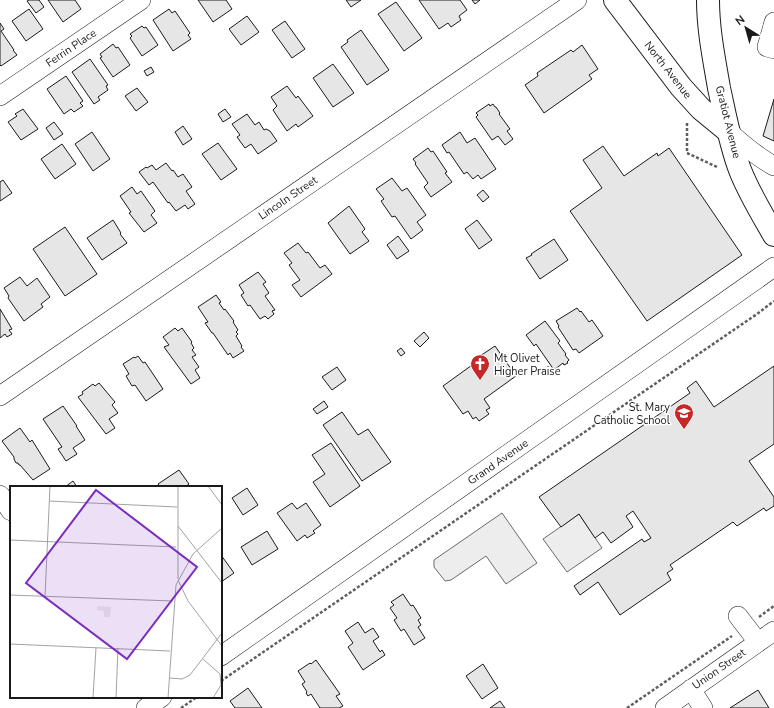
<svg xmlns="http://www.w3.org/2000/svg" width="774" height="708" font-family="'Nunito Sans',sans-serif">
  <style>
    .green { fill: #ededed; stroke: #6a6a6a }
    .building { fill: #e6e6e6; stroke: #1a1a1a }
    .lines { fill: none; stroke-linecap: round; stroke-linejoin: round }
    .minor-casing { stroke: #1a1a1a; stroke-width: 20 }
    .major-casing { stroke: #1a1a1a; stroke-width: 24 }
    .path { stroke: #5f5f5f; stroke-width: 2.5; stroke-dasharray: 3 2; stroke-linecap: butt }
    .minor { stroke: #fff; stroke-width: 19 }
    .major { stroke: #fff; stroke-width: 22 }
    .labels { text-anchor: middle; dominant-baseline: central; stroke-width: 3; stroke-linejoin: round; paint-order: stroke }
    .street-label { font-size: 11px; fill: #1a1a1a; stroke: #fff }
    .poi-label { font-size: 11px; fill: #1a1a1a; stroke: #fff; text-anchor: start }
    .inset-road { fill: none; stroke: #a3a3a3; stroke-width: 1 }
    .view { fill: #7b2cbf; fill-opacity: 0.15; stroke: #7b2cbf; stroke-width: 2 }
    .inset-edge { fill: none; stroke: #1a1a1a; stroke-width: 2 }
  </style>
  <rect width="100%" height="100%" fill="#fff"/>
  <!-- green -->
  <path class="green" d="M502 513 537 563 506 584 486 556 451 580 445 581 434 567V560Z
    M579 514 602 548 567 572 543 539Z"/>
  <!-- building -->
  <path class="building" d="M29 0H39L44 7 36 13 27 1Z
    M48 0H75L81 9 63 22Z
    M198 0H226L232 9 213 22Z
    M346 0H361L351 7Z
    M419 0H460L467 10 459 16 461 20 451 27 448 23 439 29Z
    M472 0H480L475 4Z
    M396 2 422 38 404 51 378 14Z
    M29 9 43 29 26 41 12 21Z
    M169 9 172 13 175 11 190 33 188 35 191 39 173 51 153 20Z
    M247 16 259 32 241 45 229 29Z
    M285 21 305 49 292 58 272 30Z
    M0 23 4 29 1 31 14 50H13L17 55 1 66 0 65Z
    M142 26 144 28 146 27 158 45 142 56 130 38 132 36 130 34Z
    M361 30 389 70 367 85 341 47 348 42 347 40Z
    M113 44 116 48 118 47 130 65 113 77 100 58 102 57 100 54Z
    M582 45 598 69 589 75 592 79 544 113 525 85 538 76 537 73 571 50 573 52Z
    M90 59 108 85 106 86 108 90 98 97 100 100 94 104 72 72Z
    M333 64 354 93 333 107 313 78Z
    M151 67 154 72 147 76 144 71Z
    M66 76 83 101 80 103 83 106 74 112 71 109 64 114 47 89Z
    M287 86 296 98 298 96 313 116 298 127 296 124 287 131 273 110 277 106 271 97Z
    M137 88 148 102 136 111 125 96Z
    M774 99V141L763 136Z
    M489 104 490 106 493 104 495 107H496L500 113 499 114 510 129 507 131 513 139 505 145 498 136 492 140 476 117 478 115 476 113Z
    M23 109 38 129 21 140 8 122 17 116 15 114Z
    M225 109 231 117 223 122 218 114Z
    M247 114 255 125 259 122 264 130 266 129 270 131 277 141 258 154 251 144 245 148 237 137 240 135 232 124Z
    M54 122 63 134 54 140 46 128Z
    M183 126 192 139 183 145 175 132Z
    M92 132 110 159 93 171 75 144Z
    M460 132 467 143 475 138 496 169 481 179 478 175 473 179 467 172 464 174 449 152 447 153 442 145Z
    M218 143 237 169 221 180 202 154Z
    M62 144 76 164 55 179 41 159Z
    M603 146 624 176 657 153 658 156 669 148 742 255 647 321 570 211 602 188 583 160Z
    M428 148 431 152 433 151 447 172 445 173 452 182 431 197 424 187 428 183 415 164 416 163 413 159Z
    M166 163 172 171 173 170 178 177 183 174 192 187 186 191 195 204 188 209 185 205 176 211 169 202 168 203 153 182 149 185 139 172 146 167 147 168 152 165 156 170Z
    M392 178 402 191 407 188 426 215 417 222 423 230 411 239 395 216 392 217 381 201 384 199 376 189Z
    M3 180 12 193 0 201V182Z
    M132 187 137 194 141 191 155 211 151 215 157 223 144 232 129 213 131 212 120 196Z
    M483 190 489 197 483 202 477 195Z
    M349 206 365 229 362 232 369 241 350 254 328 223Z
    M113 220 121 233 120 234 127 243 102 260 87 238Z
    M477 220 492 240 479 249 465 229Z
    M65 227 97 274 65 296 33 249Z
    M398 236 409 251 397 259 387 245Z
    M554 239 568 260 540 279 526 258 532 255 531 254Z
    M298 243 306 253 308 252 320 268 325 265 332 274 301 297 292 285 300 280 289 265 292 263 284 253Z
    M258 272 266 282 263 284 269 293 265 296 275 310 272 311 274 314 268 319 265 316 260 319 250 305 248 306 241 295 244 293 239 285Z
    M20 277 27 286 37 278 50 297 41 304 43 307 24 321 8 298 9 296 4 288Z
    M216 295 221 302 219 303 224 310 225 309 234 321 233 322 238 330 236 332 238 334 236 336 242 346 241 347 244 351 233 358 230 353 228 355 213 333H212L205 323 208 322 198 307Z
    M577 308 580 312 581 311 589 322 592 320 603 336 579 353 576 349 573 350 558 327 559 326 556 321Z
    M0 309 12 329 9 330 12 334 7 337 5 334 0 338Z
    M545 321 560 341 558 343 566 354 565 355 569 360 567 362 568 363 564 365 563 363 554 370 536 344 534 346 526 335Z
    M175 328 178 331 182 328 192 342 191 343 194 348 192 350 196 355 192 357 199 367 195 370 200 378 191 384 164 347 169 345 163 337Z
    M424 332 429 338 420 347 414 341Z
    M495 346 516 376 484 399 490 408 486 410 489 414 479 421 476 417 473 419 468 411 463 414 443 386 479 360 477 358Z
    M401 348 405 353 401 356 397 351Z
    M138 356 143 363 145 362 163 389 146 401 135 385 132 386 126 376 129 374 123 364 134 357 135 358Z
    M774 366V444L749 461 774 497V506L766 511 764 508 737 526 733 522 670 565 673 569 667 573 671 580 620 615 598 582 580 595 574 586 642 539 644 542 651 538 633 511 626 516 633 527 611 543 603 532 595 538 579 514 561 527 539 497 690 393 687 388 696 381 714 407Z
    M337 367 346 380 332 390 322 377Z
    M99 383 115 402 112 405 118 413 109 419 115 428 106 434 78 397 83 394 82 392 93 384 95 386Z
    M324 401 328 407 317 414 313 409Z
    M63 406 77 426H76L85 440 73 448 77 454 66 461 58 449 62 447 43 419Z
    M342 412 358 435 368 429 391 462 362 481 323 425Z
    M20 428 30 442 32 440 50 469 33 480 20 465H19L18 463H16L14 459V457L2 441Z
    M331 443 360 486 330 507 313 482 325 474 312 455Z
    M179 470 189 484 185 487H160L158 484Z
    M73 481 77 487H65Z
    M247 488 258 505 243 515 232 498Z
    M292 503 297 509 306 503 321 525 313 531 315 533 307 538 305 535 297 541 277 513Z
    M267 531 278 549 252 565 241 547Z
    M221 555 234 573 221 582Z
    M403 594 411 606 413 605 421 618 418 620 421 625 418 627 425 638 414 645 404 629 401 631 394 620 397 618 390 608 394 605 391 602Z
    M358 622 365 633 373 628 379 637 373 641 380 652 382 650 385 655 363 670 348 647 353 643 345 631Z
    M316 660 340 694 336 696 343 706 339 708H320L311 694 308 696 306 693 307 692 302 684 305 682 298 671 310 663 311 664Z
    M483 664 498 688 482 699 466 676Z
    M248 688 262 708H235L230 701Z
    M758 690 769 708H730Z
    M500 701 505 708H490Z"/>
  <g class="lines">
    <!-- minor casing -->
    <g class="minor-casing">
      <path id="minor" d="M774 22 767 47 774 49
        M0 96 141 0
        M729 132C743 145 758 157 774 166
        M0 396 577 0
        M0 495 11 511
        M738 616 758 642
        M221 656 774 267
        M691 689 703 708
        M146 708 162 697
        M665 708 774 631"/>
    </g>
    <!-- major casing -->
    <g class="major-casing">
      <path id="major" d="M615 0 681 87 701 109 729 132
        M708 0C708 29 714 59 719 88 725 115 730 144 740 170 749 193 762 214 774 235"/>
    </g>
    <!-- path -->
    <path class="path" d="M687 123V153L717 167
      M759 617 774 606
      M221 681 757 314 774 301
      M181 708 197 697
      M627 708 732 636"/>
    <!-- minor -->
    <use href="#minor" class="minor"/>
    <!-- major -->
    <use href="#major" class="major"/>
  </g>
  <!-- icons -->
  <defs>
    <g id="church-pin" transform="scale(1)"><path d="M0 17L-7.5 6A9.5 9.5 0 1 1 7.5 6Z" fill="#c62828" stroke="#fff"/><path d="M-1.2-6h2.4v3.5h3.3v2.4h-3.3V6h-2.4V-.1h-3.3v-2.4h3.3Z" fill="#fff"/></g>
    <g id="school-pin" transform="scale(1)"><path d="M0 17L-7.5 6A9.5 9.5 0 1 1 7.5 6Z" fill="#c62828" stroke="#fff"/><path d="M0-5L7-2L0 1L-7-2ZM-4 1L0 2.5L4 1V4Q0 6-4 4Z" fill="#fff"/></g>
  </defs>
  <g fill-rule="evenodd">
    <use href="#church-pin" x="480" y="364"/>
    <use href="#school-pin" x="684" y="413"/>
  </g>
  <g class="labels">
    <!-- street labels -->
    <g class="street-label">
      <text transform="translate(71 48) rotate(-34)">Ferrin Place</text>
      <text transform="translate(668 70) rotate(52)">North Avenue</text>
      <text transform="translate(728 122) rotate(76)">Gratiot Avenue</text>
      <text transform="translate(288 198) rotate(-34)">Lincoln Street</text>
      <text transform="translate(498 462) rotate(-35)">Grand Avenue</text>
      <text transform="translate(719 669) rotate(-35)">Union Street</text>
    </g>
    <!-- poi labels -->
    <g class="poi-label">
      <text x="494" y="358">Mt Olivet<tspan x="494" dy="13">Higher Praise</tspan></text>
      <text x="670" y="407" text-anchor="end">St. Mary<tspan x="670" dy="13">Catholic School</tspan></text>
    </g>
  </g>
  <!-- overview -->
  <g transform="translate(10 486)">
    <rect width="212" height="212" fill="#fff"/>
    <path d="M87 120 101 121 100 131H94V125L87 124Z" fill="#ededed"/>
    <path class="inset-road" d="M198 0 212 19M39 15 167 21M168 40 212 97M0 54 166 61M168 93V0M168 94 178 115 212 160M0 109 163 115M35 111 40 0M0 158 160 165M193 173 210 188 211 199 203 212M160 192 172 193 180 189 212 147M83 212 86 162M106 212 108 162M158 212 166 99 183 68 212 42"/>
    <path class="view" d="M86 4 187 81 117 173 16 97Z"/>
    <rect width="212" height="212" class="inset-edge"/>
  </g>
  <!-- north arrow -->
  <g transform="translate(746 28) rotate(323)" stroke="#ffffff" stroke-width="3" paint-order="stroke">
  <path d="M0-3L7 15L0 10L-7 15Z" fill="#1a1a1a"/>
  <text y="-6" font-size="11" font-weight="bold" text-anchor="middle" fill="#1a1a1a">N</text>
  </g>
</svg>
